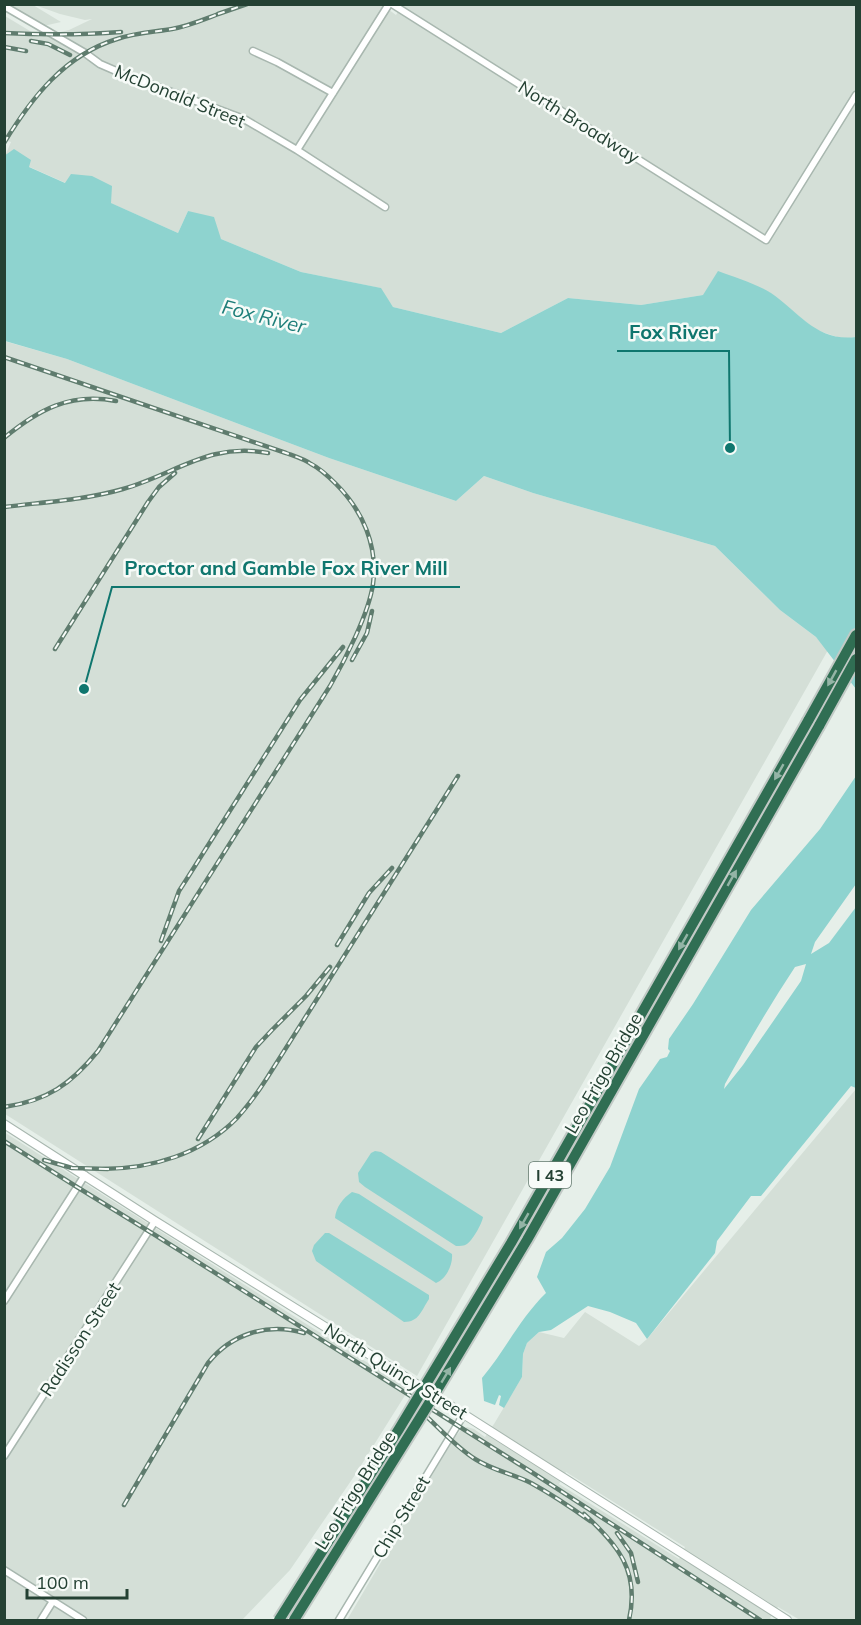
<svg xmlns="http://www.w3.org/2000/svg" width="861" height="1625" font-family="Mulish,sans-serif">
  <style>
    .built { fill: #d4dfd7; fill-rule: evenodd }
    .water { fill: #8ed3cf; fill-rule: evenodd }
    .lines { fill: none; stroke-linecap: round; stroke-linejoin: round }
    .minor-casing { stroke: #a8b7af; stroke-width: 9 }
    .tertiary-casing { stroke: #a8b7af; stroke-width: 10 }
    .motorway-casing { stroke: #c2cac6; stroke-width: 14 }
    .minor { stroke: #fff; stroke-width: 6 }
    .tertiary { stroke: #fff; stroke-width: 8 }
    .motorway { stroke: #306e53; stroke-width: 10 }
    .rail-casing { stroke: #5f7c6e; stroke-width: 4.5 }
    .rail { stroke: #f7fbf8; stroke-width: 2; stroke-dasharray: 7; stroke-linecap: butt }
    .motorway-bridge-casing { stroke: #c2cac6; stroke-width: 14; stroke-linecap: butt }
    .motorway-bridge { stroke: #306e53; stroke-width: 10 }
    .oneway { fill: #94b4a6 }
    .labels { text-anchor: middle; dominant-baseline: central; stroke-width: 5; stroke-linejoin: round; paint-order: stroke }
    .shield { fill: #f7fbf8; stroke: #63796e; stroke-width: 1.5 }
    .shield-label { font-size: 16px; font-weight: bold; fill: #244133 }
    .street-label { font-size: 18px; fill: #244133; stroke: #f7fbf8 }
    .water-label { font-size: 20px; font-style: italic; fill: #1d7e79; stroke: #f7fbf8 }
    .leader { fill: none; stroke: #0f766e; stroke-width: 2 }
    .callout-dot { fill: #0f766e; stroke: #f7fbf8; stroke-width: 2 }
    .callout-label { font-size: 20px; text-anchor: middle; font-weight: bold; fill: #0f766e; stroke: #f7fbf8; stroke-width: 5; stroke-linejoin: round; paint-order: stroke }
  </style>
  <rect width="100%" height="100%" fill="#e6efe9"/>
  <!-- built -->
  <path class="built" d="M381 4 396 15 403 4 856 5V337L843 339 816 330 769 292 703 295 641 305 568 298 501 333 393 307 380 288 301 272 221 239 188 211 178 233 5 156 11 142 5 140V16L40 37 69 30 92 19 85 20 60 14 35 5Z
    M4 5H33L61 22 39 27Z
    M4 341 67 359 329 458 456 501 484 476 533 493 715 546 780 610 816 637 828 650 417 1376 5 1114Z
    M856 1089V1620H800L778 1607 770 1618 774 1620H347L454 1438 461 1430 467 1427 474 1429 485 1437 494 1424 522 1377 523 1354 527 1343 539 1332 564 1338 585 1312 639 1346 647 1339ZM566 1472 685 1547 679 1559 559 1484Z
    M4 1132 409 1389 355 1475 290 1570 242 1620H5Z"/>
  <!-- water -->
  <path class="water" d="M14 149 31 160 29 167 65 183 71 174 92 176 112 186 111 203 178 233 188 211 214 217 221 239 301 272 381 288 393 307 501 333 568 298 641 305 703 295 718 271C734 277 757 284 771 293 800 313 817 342 856 337V689L816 637 780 610 715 546 533 493 484 476 456 501 329 458 67 359 5 341 4 156Z
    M856 776V884L815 942 811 954 829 943 856 907V1088L851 1086 761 1196H751L717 1241 715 1253 647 1339 636 1323 610 1312 588 1306 551 1330 539 1332 527 1343 523 1354 522 1377 504 1408 499 1405 501 1396 499 1395 495 1405 484 1401 482 1378C505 1351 520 1318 546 1293L537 1277 546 1252 562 1238 585 1209 610 1167 639 1089 660 1059 667 1057 670 1051 668 1049 669 1039 693 1004 751 910 820 829ZM806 964 801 981 743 1065 724 1089 725 1084C747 1044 770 1005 795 967Z
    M375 1151 381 1152 483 1217C482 1224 472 1241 467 1244 464 1246 460 1246 456 1246L365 1187 359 1182 358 1173 371 1153Z
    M352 1192 359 1194 452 1254C453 1265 446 1279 436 1283L433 1281 335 1218C336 1207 343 1198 352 1192Z
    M325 1233H329L429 1295V1299C421 1311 419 1322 404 1322L316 1261 312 1251 314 1245Z"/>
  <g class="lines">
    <!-- minor casing -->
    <g class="minor-casing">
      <path id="minor" d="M392 4 766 240 856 95
        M4 6 85 53 100 64 123 74 244 119 297 150 385 207
        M253 51 277 62 333 93
        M297 150 389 4
        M4 1301 85 1175
        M4 1456 155 1221
        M4 1570 83 1620
        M41 1620 53 1601
        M339 1620 464 1414"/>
    </g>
    <!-- tertiary casing -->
    <g class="tertiary-casing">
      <path id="tertiary" d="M4 1124 155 1221 388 1366 787 1620"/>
    </g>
    <!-- motorway casing -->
    <g class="motorway-casing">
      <path id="motorway" d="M808 721 856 635
        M819 726 856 659"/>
    </g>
    <!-- minor -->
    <use href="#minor" class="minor"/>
    <!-- tertiary -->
    <use href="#tertiary" class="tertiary"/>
    <!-- motorway -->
    <use href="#motorway" class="motorway"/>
    <!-- rail casing -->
    <g class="rail-casing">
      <path id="rail" d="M218 14 247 4
        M4 33C44 35 82 35 121 32
        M31 41 48 44 70 55
        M4 47 26 51
        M4 143C32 97 65 55 117 39 135 33 154 32 172 29 190 26 207 18 224 12
        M4 357 286 453C294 456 304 459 311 464 321 469 329 477 336 484 363 511 378 546 373 584 369 613 345 660 330 686L98 1051C71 1084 47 1101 4 1107
        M4 438C38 410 70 392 116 401
        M4 507C44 502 85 500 123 489 176 474 209 442 268 453
        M55 649 148 502 159 487 175 473
        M352 660 367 633 372 611
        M161 941 179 891 188 877 300 700 343 647
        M337 945 369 893 392 868
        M198 1139 256 1047 272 1030 306 996 330 967
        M4 1141 77 1187 155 1235 533 1473 760 1620
        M44 1160 72 1168 108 1169
        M102 1169C151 1169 202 1154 237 1118 248 1106 258 1092 267 1078L458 776
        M416 1407C436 1424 453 1445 475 1459 492 1470 513 1474 531 1483 551 1494 572 1508 590 1521
        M124 1505 208 1363C231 1334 268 1322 304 1333
        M584 1514C618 1545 640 1571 629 1620
        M617 1533 631 1553 638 1582"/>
    </g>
    <!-- rail -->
    <use href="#rail" class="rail"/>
    <!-- motorway-bridge casing -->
    <g class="motorway-bridge-casing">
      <path id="motorway-bridge" d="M279 1620 399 1429 511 1243 808 721
        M294 1620 428 1405 527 1240 819 726"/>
    </g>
    <!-- motorway-bridge -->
    <use href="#motorway-bridge" class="motorway-bridge"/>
  </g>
  <!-- one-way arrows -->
  <defs><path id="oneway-solid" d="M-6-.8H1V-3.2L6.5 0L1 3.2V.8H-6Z" transform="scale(1.5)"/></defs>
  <g class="oneway">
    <use href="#oneway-solid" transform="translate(832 678) rotate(119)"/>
    <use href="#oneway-solid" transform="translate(779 772) rotate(120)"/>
    <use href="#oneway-solid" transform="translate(732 878) rotate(-60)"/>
    <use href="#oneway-solid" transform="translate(683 942) rotate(120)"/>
    <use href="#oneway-solid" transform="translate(524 1221) rotate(120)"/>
    <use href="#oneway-solid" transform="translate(446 1375) rotate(-59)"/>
  </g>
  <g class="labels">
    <!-- shield labels -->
    <rect class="shield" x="529" y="1162" width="42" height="26" rx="4.5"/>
    <g class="shield-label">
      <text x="550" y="1175">I 43</text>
    </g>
    <!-- street labels -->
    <g class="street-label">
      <text transform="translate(180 96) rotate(22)">McDonald Street</text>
      <text transform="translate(579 122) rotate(32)">North Broadway</text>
      <text transform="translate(603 1073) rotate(-60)">Leo Frigo Bridge</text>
      <text transform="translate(80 1339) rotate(-57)">Radisson Street</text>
      <text transform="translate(396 1371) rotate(32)">North Quincy Street</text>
      <text transform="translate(355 1490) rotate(-58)">Leo Frigo Bridge</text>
      <text transform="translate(401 1517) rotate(-59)">Chip Street</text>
    </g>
    <!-- water labels -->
    <g class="water-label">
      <text transform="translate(264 316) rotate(14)">Fox River</text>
    </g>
  </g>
  <!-- callouts -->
  <path class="leader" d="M730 448L729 351H617M84 689L112 587H460"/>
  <g class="callout-dot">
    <circle cx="730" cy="448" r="6"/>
    <circle cx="84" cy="689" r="6"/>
  </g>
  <g class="callout-label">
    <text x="673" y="339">Fox River</text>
    <text x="286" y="575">Proctor and Gamble Fox River Mill</text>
  </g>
  <!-- border -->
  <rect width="861" height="1625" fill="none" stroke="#244133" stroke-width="12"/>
  <!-- scale -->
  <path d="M27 1589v9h100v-9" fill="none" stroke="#244133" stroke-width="3"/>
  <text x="36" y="1589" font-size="18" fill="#244133" stroke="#f7fbf8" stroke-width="4.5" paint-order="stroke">100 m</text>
</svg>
